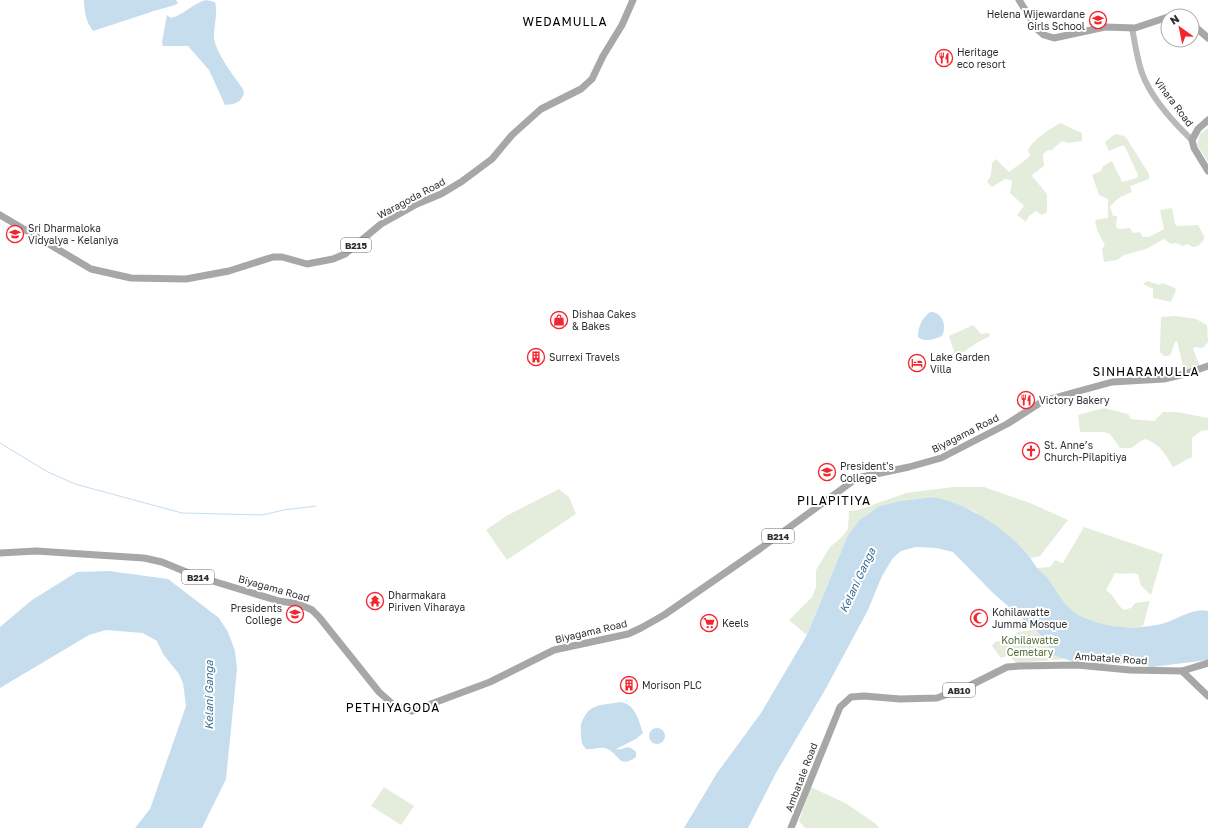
<svg xmlns="http://www.w3.org/2000/svg" width="1208" height="828" font-family="'Golos Text',sans-serif">
  <style>
    .green { fill: #e4eddb }
    .water { fill: #c6ddee }
    .lines { fill: none; stroke-linecap: round; stroke-linejoin: round }
    .stream { stroke: #c6ddee; stroke-width: 1 }
    .secondary { stroke: #b9b9b9; stroke-width: 6 }
    .primary { stroke: #a7a7a7; stroke-width: 7 }
    .labels { text-anchor: middle; dominant-baseline: central; stroke-width: 4; stroke-linejoin: round; paint-order: stroke }
    .shield { fill: #fff; stroke: #6d6d6d; stroke-width: 1 }
    .shield-label { font-size: 9px; font-weight: bold; fill: #2f2f2f }
    .poi-label { font-size: 10px; fill: #2f2f2f; stroke: #fff; text-anchor: start }
    .street-label { font-size: 10px; fill: #2f2f2f; stroke: #fff }
    .park-label { font-size: 10px; fill: #506d39; stroke: #fff }
    .water-label { font-size: 11px; font-style: italic; fill: #376e96; stroke: #fff }
    .quarter-label { font-size: 12px; letter-spacing: 1px; fill: #000; stroke: #fff }
  </style>
  <rect width="100%" height="100%" fill="#fff"/>
  <!-- green -->
  <path class="green" d="M1060 123 1082 133V141L1068 143 1062 141 1052 150H1048L1043 154 1044 166 1033 174 1032 176 1047 194V212L1042 215 1036 211 1029 216 1026 222 1017 215 1024 206 1010 193 1012 182 1011 180 1005 179 992 187 987 182 991 175 992 163 996 159 1009 172 1028 158 1030 155 1028 150C1034 138 1049 130 1060 123Z
    M1208 128V162L1197 145 1200 134Z
    M1115 134 1124 136 1127 139 1149 174V179L1130 186 1132 192 1120 197 1110 206 1113 216H1117L1116 227 1118 229 1130 228 1133 233 1140 232 1143 237H1149L1164 229 1160 210 1172 208 1175 224 1177 226 1198 225 1204 236V240L1198 246 1193 247 1187 244 1183 246 1176 243 1171 244 1164 239 1146 249 1124 255 1117 260 1104 262 1102 249 1105 245 1097 230 1095 220 1108 218V199L1099 195 1092 175 1101 171 1103 166 1112 161 1122 182 1137 178 1138 175 1124 145 1109 151 1105 142Z
    M1147 281 1160 285 1162 283 1175 288 1176 290 1171 302 1153 298V289L1143 284Z
    M1175 316 1196 319 1207 325 1208 342 1203 348 1195 347 1193 349 1201 369 1185 374 1177 341 1175 342 1171 354 1168 356H1164L1160 352 1161 317Z
    M973 325 981 334 989 333 990 336 978 342 956 357 949 336Z
    M1104 408 1128 414 1131 419 1154 421 1163 412H1177L1208 418V430L1201 431 1192 438V457L1173 467C1165 454 1160 443 1144 439L1131 448H1120L1110 434 1104 432H1080L1078 415Z
    M953 487H984L1030 503 1068 520 1040 556 1031 558 1026 551 998 528 974 511 933 497 900 501 880 506 848 535 807 635 789 620 812 597 816 587V570L830 547 842 537 848 529 849 511 858 510 906 493Z
    M559 489 569 497 576 514 507 560 486 530 506 516Z
    M1084 527 1163 554 1151 595 1141 586 1138 574C1129 572 1125 575 1115 573L1106 590C1116 597 1115 603 1124 610L1131 608 1135 603 1150 601 1143 626C1115 632 1077 621 1059 598 1051 588 1047 577 1037 568L1050 567 1055 560 1063 563Z
    M1034 630 1044 637 1055 653 1066 659 1016 663 1009 655 1001 658 992 646 995 642 1012 639 1017 632Z
    M384 787 414 806 401 825 371 806Z
    M811 787 847 804 876 824 879 828H805L799 821Z"/>
  <!-- water -->
  <path class="water" d="M84 0H176L178 3 175 5 154 11 93 31C86 22 84 11 84 0Z
    M206 0 215 2C218 14 214 24 214 36 214 51 234 76 243 89L244 94C240 103 235 104 225 105L209 70 188 46H163L162 42 167 15 171 18C184 15 193 3 206 0Z
    M930 312C943 312 947 326 942 336 934 339 926 343 918 337 918 325 922 319 930 312Z
    M933 497C968 504 1000 525 1025 551 1030 556 1033 563 1037 568 1041 572 1045 575 1048 579 1061 596 1063 608 1085 618 1110 629 1138 630 1165 623 1177 619 1195 607 1208 611V660L1152 667 1133 664H1091L1074 662 1054 655 1044 638 992 592 953 552 936 548 916 547 901 551 893 558 882 576 868 610 825 690 776 773 748 828H684L717 773 761 713 807 635 848 535 860 520 880 506 900 501Z
    M109 571 168 579 219 618 228 632 235 651 237 669 226 779 202 828H135L150 809 186 706 183 683 179 674 163 654 157 641 143 633 106 630 89 635 0 688V627L32 600 77 572Z
    M620 702C635 703 639 721 643 733L636 739 616 749C626 751 626 742 636 752V757C618 770 619 752 605 748 598 747 592 750 586 749 581 744 581 739 581 732 580 723 582 721 586 714 594 703 607 705 620 702Z
    M649 736a8 8 0 1 1 16 0a8 8 0 1 1-16 0Z"/>
  <g class="lines">
    <!-- stream -->
    <path class="stream" d="M0 443 48 472 75 484 182 513 262 515 284 510 316 506"/>
    <!-- secondary -->
    <path class="secondary" d="M1132 28C1135 43 1137 59 1142 73 1151 98 1173 122 1192 140"/>
    <!-- primary -->
    <path class="primary" d="M1019 0 1037 29 1044 35 1054 38 1105 27 1135 28 1168 17
      M1175 16H1180
      M1192 24 1208 38
      M1208 120 1198 129 1192 140 1194 148 1208 171
      M0 215 91 269 131 278 186 279 229 271 273 257H282L307 264 333 259 345 254 381 224 417 204 441 194 461 182 492 159 512 135 541 109 581 89 592 79 603 56 622 25 633 0
      M0 553 36 551 144 558 162 562 196 576 279 601 299 604 312 610 319 617 379 692 396 707 412 711 490 682 554 650 628 634 641 628 664 615 761 548 857 478 909 467 941 458 1007 424 1043 401 1112 382 1164 379 1185 374 1208 366
      M1182 671 1208 696
      M791 828 840 707 851 697 864 696 900 699 937 698 967 687 1007 667 1020 666 1077 665 1130 670 1182 671 1208 663"/>
  </g>
  <!-- icons -->
  <defs>
    <g id="school-ring" transform="scale(0.9)"><circle r="9.5" fill="#fff" stroke="#f1262e" stroke-width="1.5"/><path d="M0-5L7-2L0 1L-7-2ZM-4 1L0 2.5L4 1V4Q0 6-4 4Z" fill="#f1262e"/></g>
    <g id="restaurant-ring" transform="scale(0.9)"><circle r="9.5" fill="#fff" stroke="#f1262e" stroke-width="1.5"/><path d="M-5-6h1v4h1v-4h1v4h1v-4h1v5L-1.5 .5V6h-2V.5L-5-1ZM5-6V6H3V1.5H1.5Q1.5-4 5-6Z" fill="#f1262e"/></g>
    <g id="shop-ring" transform="scale(0.9)"><circle r="9.5" fill="#fff" stroke="#f1262e" stroke-width="1.5"/><path d="M-5-2.5h2.3a2.7 3.5 0 0 1 5.4 0H5L5.5 6h-11ZM-1.5-2.5h3a1.5 2.3 0 0 0-3 0Z" fill="#f1262e"/></g>
    <g id="building-ring" transform="scale(0.9)"><circle r="9.5" fill="#fff" stroke="#f1262e" stroke-width="1.5"/><path d="M-4-6H4V6H1V3H-1V6H-4ZM-2.5-4.3h1.7v1.8h-1.7ZM.8-4.3h1.7v1.8H.8ZM-2.5-1h1.7V.8h-1.7ZM.8-1h1.7V.8H.8Z" fill="#f1262e"/></g>
    <g id="hotel-ring" transform="scale(0.9)"><circle r="9.5" fill="#fff" stroke="#f1262e" stroke-width="1.5"/><path d="M-6-4.5h1.5V1H6V5H4.5V3h-9V5H-6ZM-4 0a1.8 1.8 0 1 1 3.6 0ZM.5 0V-2.5h3Q6-2.5 6 0Z" fill="#f1262e"/></g>
    <g id="church-ring" transform="scale(0.9)"><circle r="9.5" fill="#fff" stroke="#f1262e" stroke-width="1.5"/><path d="M-1.2-6h2.4v3.5h3.3v2.4h-3.3V6h-2.4V-.1h-3.3v-2.4h3.3Z" fill="#f1262e"/></g>
    <g id="temple-ring" transform="scale(0.9)"><circle r="9.5" fill="#fff" stroke="#f1262e" stroke-width="1.5"/><path d="M0-6L5-2H3V0L6.5 2.5H4V6H1.5V3h-3V6H-4V2.5H-6.5L-3 0V-2H-5Z" fill="#f1262e"/></g>
    <g id="mosque-ring" transform="scale(0.9)"><circle r="9.5" fill="#fff" stroke="#f1262e" stroke-width="1.5"/><path d="M3.5-4.9A6 6 0 1 0 3.5 4.9A5 5 0 1 1 3.5-4.9Z" fill="#f1262e"/></g>
    <g id="supermarket-ring" transform="scale(0.9)"><circle r="9.5" fill="#fff" stroke="#f1262e" stroke-width="1.5"/><path d="M-6-5.5h2.5l.6 2H6L4.5 2H-2.5L-4.4-4H-6ZM-1.5 3.2a1.3 1.3 0 1 0 .1 0ZM3 3.2a1.3 1.3 0 1 0 .1 0Z" fill="#f1262e"/></g>
  </defs>
  <g fill-rule="evenodd">
    <use href="#school-ring" x="1098" y="20"/>
    <use href="#restaurant-ring" x="944" y="58"/>
    <use href="#school-ring" x="15" y="234"/>
    <use href="#shop-ring" x="559" y="320"/>
    <use href="#building-ring" x="536" y="357"/>
    <use href="#hotel-ring" x="917" y="363"/>
    <use href="#restaurant-ring" x="1026" y="400"/>
    <use href="#church-ring" x="1031" y="451"/>
    <use href="#school-ring" x="827" y="472"/>
    <use href="#temple-ring" x="375" y="601"/>
    <use href="#school-ring" x="295" y="614"/>
    <use href="#mosque-ring" x="979" y="618"/>
    <use href="#supermarket-ring" x="709" y="623"/>
    <use href="#building-ring" x="629" y="685"/>
  </g>
  <g class="labels">
    <!-- shield labels -->
    <g class="shield">
      <rect x="341" y="238" width="30" height="14" rx="3"/>
      <rect x="762" y="529" width="32" height="14" rx="3"/>
      <rect x="182" y="570" width="32" height="14" rx="3"/>
      <rect x="943" y="683" width="32" height="14" rx="3"/>
    </g>
    <g class="shield-label">
      <text x="356" y="245">B215</text>
      <text x="778" y="536">B214</text>
      <text x="198" y="577">B214</text>
      <text x="959" y="690">AB10</text>
    </g>
    <!-- poi labels -->
    <g class="poi-label">
      <text x="1085" y="14" text-anchor="end">Helena Wijewardane<tspan x="1085" dy="12">Girls School</tspan></text>
      <text x="957" y="52">Heritage<tspan x="957" dy="12">eco resort</tspan></text>
      <text x="28" y="228">Sri Dharmaloka<tspan x="28" dy="12">Vidyalya - Kelaniya</tspan></text>
      <text x="572" y="314">Dishaa Cakes<tspan x="572" dy="12">&amp; Bakes</tspan></text>
      <text x="549" y="357">Surrexi Travels</text>
      <text x="930" y="357">Lake Garden<tspan x="930" dy="12">Villa</tspan></text>
      <text x="1039" y="400">Victory Bakery</text>
      <text x="1044" y="445">St. Anne’s<tspan x="1044" dy="12">Church-Pilapitiya</tspan></text>
      <text x="840" y="466">President's<tspan x="840" dy="12">College</tspan></text>
      <text x="388" y="595">Dharmakara<tspan x="388" dy="12">Piriven Viharaya</tspan></text>
      <text x="282" y="608" text-anchor="end">Presidents<tspan x="282" dy="12">College</tspan></text>
      <text x="992" y="612">Kohilawatte<tspan x="992" dy="12">Jumma Mosque</tspan></text>
      <text x="722" y="623">Keels</text>
      <text x="642" y="685">Morison PLC</text>
    </g>
    <!-- street labels -->
    <g class="street-label">
      <text transform="translate(1174 102) rotate(53)">Vihara Road</text>
      <text transform="translate(411 198) rotate(-28)">Waragoda Road</text>
      <text transform="translate(965 433) rotate(-27)">Biyagama Road</text>
      <text transform="translate(274 588) rotate(16)">Biyagama Road</text>
      <text transform="translate(591 631) rotate(-13)">Biyagama Road</text>
      <text transform="translate(1111 658) rotate(4)">Ambatale Road</text>
      <text transform="translate(801 777) rotate(-69)">Ambatale Road</text>
    </g>
    <!-- park labels -->
    <g class="park-label">
      <text x="1030" y="640">Kohilawatte<tspan x="1030" dy="12">Cemetary</tspan></text>
    </g>
    <!-- water labels -->
    <g class="water-label">
      <text transform="translate(857 580) rotate(-65)">Kelani Ganga</text>
      <text transform="translate(208 695) rotate(-90)">Kelani Ganga</text>
    </g>
    <!-- quarter labels -->
    <g class="quarter-label">
      <text x="565" y="21">WEDAMULLA</text>
      <text x="1146" y="371">SINHARAMULLA</text>
      <text x="834" y="500">PILAPITIYA</text>
      <text x="393" y="707">PETHIYAGODA</text>
    </g>
  </g>
  <!-- north arrow -->
  <g transform="translate(1180 28) rotate(327)"><circle r="19" fill="#ffffff" stroke="#acacac"/>
  <path d="M0-3L7 15L0 10L-7 15Z" fill="#f1262e"/>
  <text y="-6" font-size="11" font-weight="bold" text-anchor="middle" fill="#2f2f2f">N</text>
  </g>
</svg>
